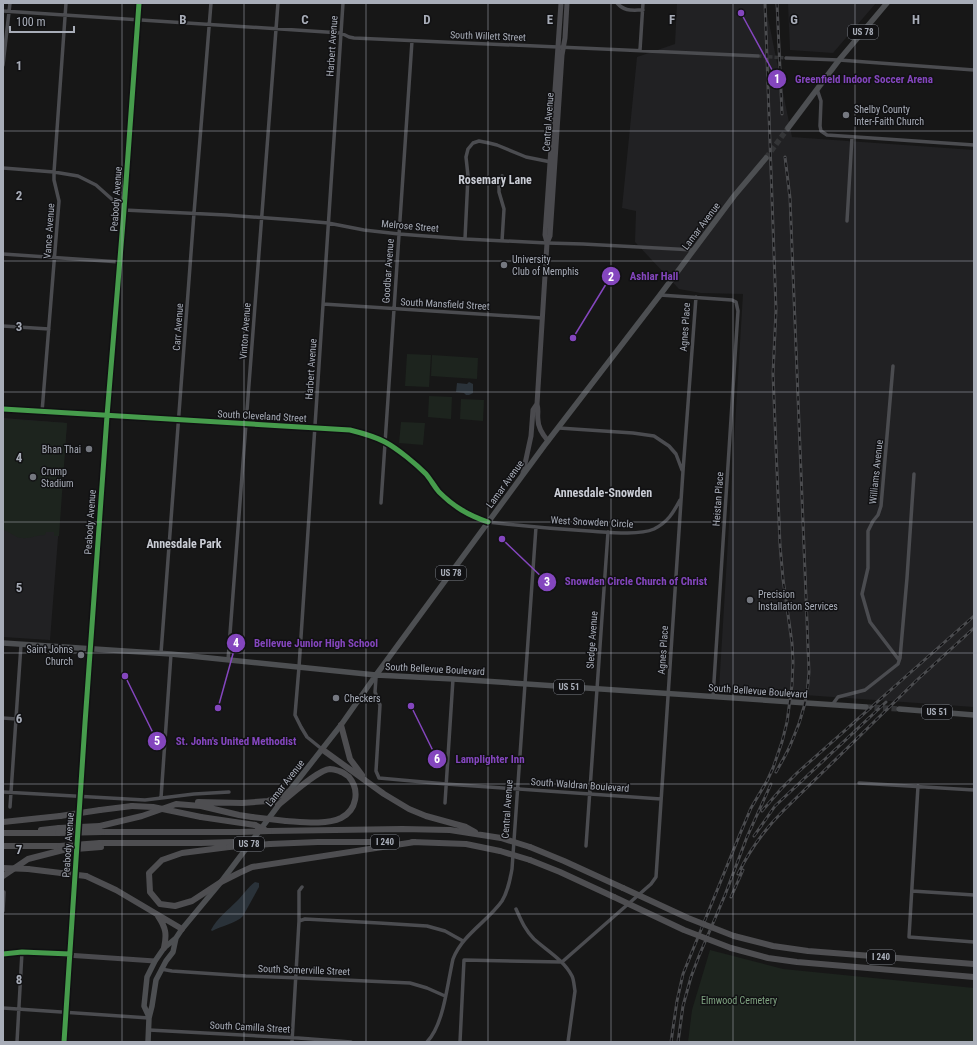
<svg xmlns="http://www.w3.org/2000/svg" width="977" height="1045" font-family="'Roboto Condensed',sans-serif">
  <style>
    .built { fill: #212123 }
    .green { fill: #1d241e }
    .water { fill: #2a3239 }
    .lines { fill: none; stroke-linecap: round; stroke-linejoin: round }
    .street-tunnel { stroke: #343537; stroke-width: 3.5; stroke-dasharray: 3.5 2; stroke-linecap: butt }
    .primary-tunnel { stroke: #343537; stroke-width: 5.5; stroke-dasharray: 5.5 3; stroke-linecap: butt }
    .street { stroke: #4b4c50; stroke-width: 3.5 }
    .secondary { stroke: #4a4a4e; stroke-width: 5 }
    .primary { stroke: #4d4f52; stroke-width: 5.5 }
    .highway { stroke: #4e4e51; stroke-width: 6 }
    .rail-casing { stroke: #4b4c4f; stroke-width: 3 }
    .rail { stroke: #111113; stroke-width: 1.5; stroke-dasharray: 4.5; stroke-linecap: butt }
    .highway-bridge { stroke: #4e4e51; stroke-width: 6 }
    .cycleway-casing { stroke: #111113; stroke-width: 8 }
    .cycleway { stroke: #469c4c; stroke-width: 5 }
    .grid { fill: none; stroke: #a8adb8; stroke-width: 1; stroke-opacity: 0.55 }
    .poi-dot { fill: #757880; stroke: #111113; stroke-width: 1.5 }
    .labels { text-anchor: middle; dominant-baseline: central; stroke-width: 3; stroke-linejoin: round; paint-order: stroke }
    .shield { fill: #111113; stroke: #7b7e86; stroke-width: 1 }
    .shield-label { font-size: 9px; font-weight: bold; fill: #a8adb8 }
    .street-label { font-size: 10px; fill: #a8adb8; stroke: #111113 }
    .poi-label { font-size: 10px; fill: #a8adb8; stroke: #111113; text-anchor: start }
    .park-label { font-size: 10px; fill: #7fa381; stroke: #111113 }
    .quarter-label { font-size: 12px; font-weight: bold; fill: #c9ccd4; stroke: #111113 }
    .grid-label { font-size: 13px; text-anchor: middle; font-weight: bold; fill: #a8adb8; stroke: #111113; stroke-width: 3; stroke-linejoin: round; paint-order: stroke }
    .leader { fill: none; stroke: #8446be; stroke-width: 1.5 }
    .callout-dot { fill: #8446be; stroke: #111113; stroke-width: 1.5 }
    .mark-label { font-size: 12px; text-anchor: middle; font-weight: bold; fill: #fff }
    .callout-label { font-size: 11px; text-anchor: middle; font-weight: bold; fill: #8446be; stroke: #111113; stroke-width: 3; stroke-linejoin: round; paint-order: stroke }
  </style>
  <rect width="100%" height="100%" fill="#171717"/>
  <!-- built -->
  <path class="built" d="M677 3H765L792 137 974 150V707L719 689 743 294 701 293 679 289 635 242 636 211 622 208 637 57 675 44Z
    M788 3H876L833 53 790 50Z
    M3 418 67 423 50 640 3 637Z"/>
  <!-- green -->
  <path class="green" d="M407 354 431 355 429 387 405 386Z
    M432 355 478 358 477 379 431 376Z
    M429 396 452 397 451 419 428 417Z
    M461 399 484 400 483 421 460 419Z
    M8 419 67 423 59 536H54V532H46L45 535C36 535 30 539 21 538 14 537 9 531 3 530V420Z
    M401 422 425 423 423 445 399 443Z
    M710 950 783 969 974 988V1042H688L692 1010Z"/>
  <!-- water -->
  <path class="water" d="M469 382 473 384V393L469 395H466L464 393 456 392 457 383 467 384Z
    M255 882 259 883V887L243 916C237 923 221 926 212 931L211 930C217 918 228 910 237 901 243 895 248 887 255 882Z"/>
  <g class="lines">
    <!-- street-tunnel -->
    <path class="street-tunnel" d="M758 56 786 58"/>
    <!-- primary-tunnel -->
    <path class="primary-tunnel" d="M766 158 788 128
      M866 707 899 709"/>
    <!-- street -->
    <path class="street" d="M617 3C625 12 632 10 643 10
      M3 11 341 33 349 37 354 38 758 56
      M640 50 643 3
      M786 58 839 60 974 70
      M3 65 10 3
      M817 89 821 101 820 126 821 131 827 135 974 145
      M3 168 54 172 78 176 96 185 124 210 226 215 295 220 328 223 364 230 399 234 465 239 547 243 583 244 694 250
      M502 176 499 184V192L504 209 502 241
      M847 221 852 137
      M465 239 468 176 466 157 468 149 473 143 479 141 489 143 497 145 526 157 551 162
      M3 254 120 262
      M660 295 732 300 736 302 738 311 713 697
      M323 304 542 318
      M3 326 49 329
      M893 366 881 506 878 515 873 521 868 531V568L862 594 870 622 899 660
      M42 412 59 201 54 180V172L66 3
      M559 428 633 433 654 436 669 446 676 454 682 470
      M381 503 412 41
      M488 522C522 526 555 529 589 531 606 532 638 536 654 529 668 522 673 513 680 500
      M161 653 194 213 211 3
      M228 660 278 3
      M376 678 375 692 380 705 376 771 379 778 446 784 661 799
      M832 705 838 697 865 690 898 664 900 658 907 578 914 474
      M3 718 16 719
      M323 750 307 737 301 727 295 715 299 667 343 3
      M859 783 974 790
      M918 786 909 937 974 942
      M3 792 145 800 194 794 229 792
      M161 798 171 654
      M445 803 453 679
      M10 807 21 645
      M586 846 608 532
      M912 891 974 895
      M516 909C521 920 525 930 534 939 546 950 564 960 572 976 574 980 574 986 575 991L568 1042
      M3 911 4 892
      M299 921 305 919 379 923 427 926 445 931 463 941
      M562 962 651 884 656 877 683 471 696 297
      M161 969 172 971 246 976 301 978 410 983 427 988 445 996
      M3 1008 149 1018
      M149 1030 298 1038 351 1042
      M17 1042 22 952
      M292 1042 299 921V891L302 887
      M427 1042C442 1026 446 994 450 974 451 969 452 963 453 959 462 935 488 921 502 901 508 891 510 880 512 869L536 527
      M460 1042 464 960 562 962"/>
    <!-- secondary -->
    <path class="secondary" d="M547 243 545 235 561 3
      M3 409 350 430C362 433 374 436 385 442 398 449 416 464 426 474 431 480 434 486 439 492 454 507 468 515 488 522
      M548 441C543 435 538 428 538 420 537 413 539 413 537 404L547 243 550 236 562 55 565 38 567 3
      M523 473 531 436 533 410 537 404
      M3 954 22 952 155 961
      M64 1042 85 723 107 416 124 210 139 3"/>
    <!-- primary -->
    <path class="primary" d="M788 128 839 60 887 3
      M3 643 171 654 376 675 453 679 866 707
      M899 709 974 715
      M287 794 341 725 376 675 544 446 660 295 734 196 766 158
      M149 1017 144 1006 147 977 155 961 164 948 176 938
      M148 1042 149 1018 152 1006 156 980 166 961 173 952 176 938 182 929 221 882 281 802"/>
    <!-- highway -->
    <path class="highway" d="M341 725 350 759 362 775
      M323 750 384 794 409 809 426 816 466 827 475 832
      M198 802 242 803 268 801 290 791
      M278 805C289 797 317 770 330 769 332 769 336 770 339 771 343 772 345 774 349 777 360 790 357 810 341 818 326 825 303 822 286 821
      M100 810 132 806
      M201 817 255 825
      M3 822 60 816
      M100 826 142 816 176 804 201 806 239 815 252 817
      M41 830 59 828
      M269 831 402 829 450 830 501 838
      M102 832H240
      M3 833H58
      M412 842 466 844 500 851
      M100 843H201L233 842
      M270 844 318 842H394
      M3 846H60
      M229 847 182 853 162 860 149 873 150 892 160 904 175 906 192 901 221 882 239 873 252 867 415 842
      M530 847 564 861 623 888
      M530 860 560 872 614 897
      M28 869 61 873
      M3 876 28 859 63 850
      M86 876 116 890 182 929
      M158 916C166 928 167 934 164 948
      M734 936 773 946 808 951 974 964
      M731 948 768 958 797 962 974 977"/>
    <!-- rail casing -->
    <g class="rail-casing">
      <path id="rail" d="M777 3 782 114
        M776 772C782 761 788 752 792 741 802 719 808 696 809 672L790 198 785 157
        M762 811 781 789 797 773 974 616
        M754 836 766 819 775 806 886 702
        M738 874C750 849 765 829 784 810L917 680 974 628
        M731 897 743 870
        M671 1042 677 1001 683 974 740 834 751 808 767 781 773 768 782 742 787 722 792 685 793 662 792 643 783 579 780 545 773 374 776 310 765 3
        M678 1042 683 1006 691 977 699 956 725 895 747 837 771 784"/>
    </g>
    <!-- rail -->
    <use href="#rail" class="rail"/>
    <!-- highway-bridge -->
    <path class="highway-bridge" d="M132 806 153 807 201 817
      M60 816 100 810
      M252 817 286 821
      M255 825 265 830
      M59 828 100 826
      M240 832 269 831
      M58 833 102 832
      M501 838 530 847
      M60 846 100 843
      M229 847 270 844
      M63 850 101 847
      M500 851 530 860
      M3 868 28 869
      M61 873 86 876
      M623 888 688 918 734 936
      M614 897 684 930 731 948"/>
    <!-- cycleway casing -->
    <g class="cycleway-casing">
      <path id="cycleway" d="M3 409 350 430C362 433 374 436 385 442 398 449 416 464 426 474 431 480 434 486 439 492 454 507 468 515 488 522
        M3 954 22 952 70 954
        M64 1042 85 723 107 416 124 210 139 3"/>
    </g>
    <!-- cycleway -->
    <use href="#cycleway" class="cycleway"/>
  </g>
  <!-- grid -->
  <path class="grid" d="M122 3V1042M244 3V1042M366 3V1042M488 3V1042M611 3V1042M733 3V1042M855 3V1042M3 131H974M3 261H974M3 392H974M3 522H974M3 653H974M3 784H974M3 914H974"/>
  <!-- markers -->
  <g class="poi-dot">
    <circle cx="846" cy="115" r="4"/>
    <circle cx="504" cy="265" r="4"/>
    <circle cx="89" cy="449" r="4"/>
    <circle cx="33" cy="477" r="4"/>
    <circle cx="750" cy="600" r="4"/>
    <circle cx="81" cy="655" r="4"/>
    <circle cx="336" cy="698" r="4"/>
  </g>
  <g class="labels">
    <!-- shield labels -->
    <g class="shield">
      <rect x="848" y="25" width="30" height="14" rx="3"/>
      <rect x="436" y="566" width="30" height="14" rx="3"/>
      <rect x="554" y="680" width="30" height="14" rx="3"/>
      <rect x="922" y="705" width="30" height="14" rx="3"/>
      <rect x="371" y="835" width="28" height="14" rx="3"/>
      <rect x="234" y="837" width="30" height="14" rx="3"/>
      <rect x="867" y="950" width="28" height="14" rx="3"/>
    </g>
    <g class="shield-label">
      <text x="863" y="32">US 78</text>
      <text x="451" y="573">US 78</text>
      <text x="569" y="687">US 51</text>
      <text x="937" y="712">US 51</text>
      <text x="385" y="842">I 240</text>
      <text x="249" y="844">US 78</text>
      <text x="881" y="957">I 240</text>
    </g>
    <!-- street labels -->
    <g class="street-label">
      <text transform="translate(488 36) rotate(2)">South Willett Street</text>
      <text transform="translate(332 46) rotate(-86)">Harbert Avenue</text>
      <text transform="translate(548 122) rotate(-86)">Central Avenue</text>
      <text transform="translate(116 199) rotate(-86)">Peabody Avenue</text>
      <text transform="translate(410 226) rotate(5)">Melrose Street</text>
      <text transform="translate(701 226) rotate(-53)">Lamar Avenue</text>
      <text transform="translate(49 231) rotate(-86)">Vance Avenue</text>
      <text transform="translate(388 271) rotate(-86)">Goodbar Avenue</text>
      <text transform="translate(445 304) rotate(3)">South Mansfield Street</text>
      <text transform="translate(178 327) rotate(-86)">Carr Avenue</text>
      <text transform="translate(685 327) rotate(-86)">Agnes Place</text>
      <text transform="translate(245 331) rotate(-86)">Vinton Avenue</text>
      <text transform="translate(311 369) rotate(-86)">Harbert Avenue</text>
      <text transform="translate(262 416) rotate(3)">South Cleveland Street</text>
      <text transform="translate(876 472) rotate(-84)">Williams Avenue</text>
      <text transform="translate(505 484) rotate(-54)">Lamar Avenue</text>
      <text transform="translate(718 499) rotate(-86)">Heistan Place</text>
      <text transform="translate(90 522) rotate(-86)">Peabody Avenue</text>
      <text transform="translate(592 522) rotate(3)">West Snowden Circle</text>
      <text transform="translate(592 640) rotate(-86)">Sledge Avenue</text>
      <text transform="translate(663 650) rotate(-86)">Agnes Place</text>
      <text transform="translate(435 669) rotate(3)">South Bellevue Boulevard</text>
      <text transform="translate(758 691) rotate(4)">South Bellevue Boulevard</text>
      <text transform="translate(285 783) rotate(-52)">Lamar Avenue</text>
      <text transform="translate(580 785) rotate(4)">South Waldran Boulevard</text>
      <text transform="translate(507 809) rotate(-86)">Central Avenue</text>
      <text transform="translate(68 845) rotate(-86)">Peabody Avenue</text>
      <text transform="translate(304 970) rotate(2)">South Somerville Street</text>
      <text transform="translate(250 1027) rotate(3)">South Camilla Street</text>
    </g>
    <!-- poi labels -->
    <g class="poi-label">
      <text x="854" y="109">Shelby County<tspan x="854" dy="12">Inter-Faith Church</tspan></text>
      <text x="512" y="259">University<tspan x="512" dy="12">Club of Memphis</tspan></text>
      <text x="81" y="449" text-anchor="end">Bhan Thai</text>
      <text x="41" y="471">Crump<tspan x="41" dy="12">Stadium</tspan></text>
      <text x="758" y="594">Precision<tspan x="758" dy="12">Installation Services</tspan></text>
      <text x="73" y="649" text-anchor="end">Saint Johns<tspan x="73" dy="12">Church</tspan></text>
      <text x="344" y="698">Checkers</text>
    </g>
    <!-- park labels -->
    <g class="park-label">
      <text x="739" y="1000">Elmwood Cemetery</text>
    </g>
    <!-- quarter labels -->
    <g class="quarter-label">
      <text x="495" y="180">Rosemary Lane</text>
      <text x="603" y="493">Annesdale-Snowden</text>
      <text x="184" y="544">Annesdale Park</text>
    </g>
  </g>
  <g class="grid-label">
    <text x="183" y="24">B</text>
    <text x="305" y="24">C</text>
    <text x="427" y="24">D</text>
    <text x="550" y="24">E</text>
    <text x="672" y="24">F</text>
    <text x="794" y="24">G</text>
    <text x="916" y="24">H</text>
    <text x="19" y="70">1</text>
    <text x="19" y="200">2</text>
    <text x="19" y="331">3</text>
    <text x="19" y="462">4</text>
    <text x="19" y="592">5</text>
    <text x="19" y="723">6</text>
    <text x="19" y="854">7</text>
    <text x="19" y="984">8</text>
  </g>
  <!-- callouts -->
  <path class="leader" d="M741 13L777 79M573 338L611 276M502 539L547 582M218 708L236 643M125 676L157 741M411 706L437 759"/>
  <g class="callout-dot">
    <circle cx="741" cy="13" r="4"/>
    <circle cx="573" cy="338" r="4"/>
    <circle cx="502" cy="539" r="4"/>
    <circle cx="218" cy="708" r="4"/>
    <circle cx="125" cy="676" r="4"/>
    <circle cx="411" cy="706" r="4"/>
    <circle cx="777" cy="79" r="10"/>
    <circle cx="611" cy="276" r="10"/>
    <circle cx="547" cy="582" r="10"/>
    <circle cx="236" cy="643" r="10"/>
    <circle cx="157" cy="741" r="10"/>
    <circle cx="437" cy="759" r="10"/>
  </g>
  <g class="mark-label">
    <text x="777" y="83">1</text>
    <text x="611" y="281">2</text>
    <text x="547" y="586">3</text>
    <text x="236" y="647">4</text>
    <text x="157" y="745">5</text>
    <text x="437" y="763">6</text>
  </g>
  <g class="callout-label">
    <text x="864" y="83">Greenfield Indoor Soccer Arena</text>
    <text x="654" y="280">Ashlar Hall</text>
    <text x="636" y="585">Snowden Circle Church of Christ</text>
    <text x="316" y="647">Bellevue Junior High School</text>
    <text x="236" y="745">St. John's United Methodist</text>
    <text x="490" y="763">Lamplighter Inn</text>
  </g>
  <!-- border -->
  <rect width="977" height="1045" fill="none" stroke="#a8adb8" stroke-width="8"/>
  <!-- scale -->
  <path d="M10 26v6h64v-6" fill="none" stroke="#a8adb8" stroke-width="2"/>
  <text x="16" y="26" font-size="12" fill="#a8adb8" stroke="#111113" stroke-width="3" paint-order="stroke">100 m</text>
</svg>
